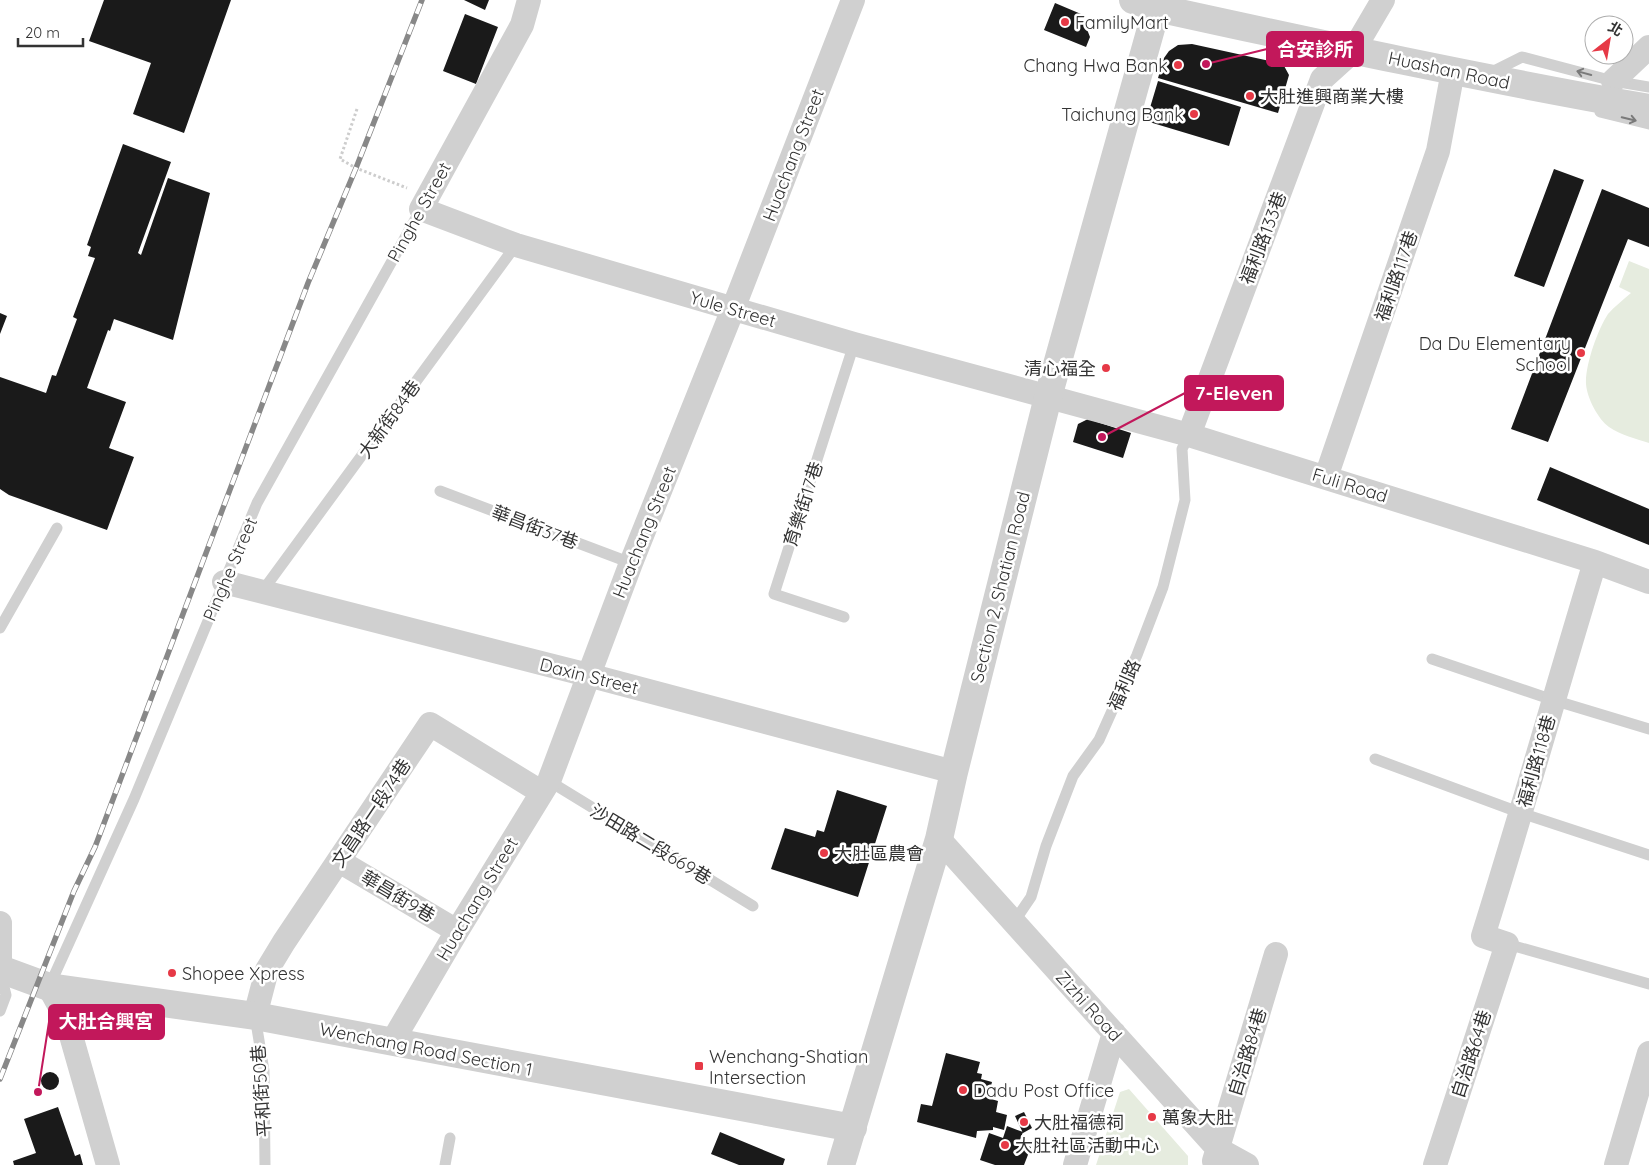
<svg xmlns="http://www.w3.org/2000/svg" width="1649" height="1165" font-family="Quicksand,'Noto Sans TC',sans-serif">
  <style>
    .green { fill: #e6ecdf }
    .building { fill: #1a1a1a }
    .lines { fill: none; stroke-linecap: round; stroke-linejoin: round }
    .path { stroke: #cdcdcd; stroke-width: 3; stroke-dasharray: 2.5 2.5; stroke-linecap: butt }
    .service { stroke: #d0d0d0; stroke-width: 11 }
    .minor { stroke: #d0d0d0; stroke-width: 24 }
    .tertiary { stroke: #d0d0d0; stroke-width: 28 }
    .rail-casing { stroke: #888; stroke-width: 5.5 }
    .rail { stroke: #fff; stroke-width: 4; stroke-dasharray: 11; stroke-linecap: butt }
    .oneway { stroke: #7a7a7a }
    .poi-dot { fill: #e63946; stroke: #fff; stroke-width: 2 }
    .labels { text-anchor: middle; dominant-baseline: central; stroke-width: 5; stroke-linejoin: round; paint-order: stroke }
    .poi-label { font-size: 18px; fill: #333; stroke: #fff; text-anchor: start }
    .street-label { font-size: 18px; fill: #333; stroke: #fff }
    .leader { fill: none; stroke: #c2185b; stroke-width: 2 }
    .callout-dot { fill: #c2185b; stroke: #fff; stroke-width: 2 }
    .callout { fill: #c2185b; stroke: #c2185b; stroke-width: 2 }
    .callout-label { font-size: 19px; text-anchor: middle; font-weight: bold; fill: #fff }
  </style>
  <rect width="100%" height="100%" fill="#fff"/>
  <!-- green -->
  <path class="green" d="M1629 261 1649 269V443C1637 439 1620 435 1609 427 1598 419 1587 398 1586 384 1585 365 1598 329 1608 314 1615 306 1623 300 1631 293L1619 287Z
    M1129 1089 1188 1156V1165H1096L1120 1092Z"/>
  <!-- building -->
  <path class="building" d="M104 0H231L184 133 133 114 151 63 89 41Z
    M464 0H489L485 10Z
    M1055 3 1081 14 1090 37 1086 47 1044 30Z
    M465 14 498 27 476 84 443 71Z
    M1192 44 1283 64 1289 75 1278 113 1158 78 1164 58 1169 51 1178 45Z
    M1158 81 1241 107 1229 146 1146 121Z
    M123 144 171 162 138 253 141 255 168 178 210 193 173 340 114 319 110 331 108 330 87 388 126 402 109 448 134 457 107 530 9 495 0 489V377L46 393 52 375 56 376 77 319 73 317 95 258 88 256 91 247 87 245Z
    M1554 169 1584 180 1544 287 1514 276Z
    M1602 189 1649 208V247L1628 239 1548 442 1511 429Z
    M0 313 7 316 0 334Z
    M1088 419 1131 433 1123 458 1073 442 1078 424Z
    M1550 467 1649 509V545L1537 500Z
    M837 790 887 806 858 897 771 869 785 828 815 837 817 830 824 832Z
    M946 1053 980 1062 977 1073 982 1074 981 1079 992 1082 988 1098 998 1101 996 1112 1007 1115 1004 1130 993 1127V1130L977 1131 976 1138 917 1122 921 1104 932 1106Z
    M41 1081a9 9 0 1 1 18 0a9 9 0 1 1-18 0Z
    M58 1107 75 1156 80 1154 83 1165H14L13 1161 36 1153 24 1119Z
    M1024 1112 1032 1128 1023 1133 1015 1116Z
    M1007 1126 1023 1132 1019 1143 1031 1147 1024 1165H995L980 1160 989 1133 1003 1138Z
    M720 1132 785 1159 783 1165H739L711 1154Z"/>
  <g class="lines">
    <!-- path -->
    <path class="path" d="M357 109 340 159 356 168 407 188"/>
    <!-- service -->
    <path class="service" d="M1490 73 1522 57 1613 81 1649 87
      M1600 112 1649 124
      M440 491 631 563
      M261 593 516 245
      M844 617 774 594 854 344
      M0 628 57 528
      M1432 659 1553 700 1649 729
      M1375 759 1521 813 1649 855
      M549 781 753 906
      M1014 922 1031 897 1046 846 1073 776 1099 740 1137 655 1163 587 1185 500 1182 449 1189 435
      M1507 944 1649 984
      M49 987 134 799 257 503 421 209
      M0 1011 6 995 0 971
      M255 1016 264 1071 265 1165
      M445 1165 450 1138"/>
    <!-- minor -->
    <path class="minor" d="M529 0 522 25 421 209 516 245 854 344 1189 435 1595 562 1649 582
      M1613 81 1649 47
      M1189 435 1322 79 1353 51 1383 0
      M1326 477 1438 151 1453 71
      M224 582 588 675 954 772
      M939 839 1218 1149 1247 1165
      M339 861 457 931
      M0 923V958
      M49 987 66 1018 108 1165
      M255 1016 267 970 284 942 430 724 541 792
      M392 1042 457 931 549 781 631 563 733 309 853 0
      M1214 1161 1276 954
      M1075 1165 1114 1033
      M1435 1165 1507 944 1483 936C1522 812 1557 687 1595 562
      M1616 1165 1649 1053"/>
    <!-- tertiary -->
    <path class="tertiary" d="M1133 0 1157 8C1321 44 1484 79 1649 108
      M0 969 49 987 255 1016 853 1128
      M841 1165 939 839 954 772 1048 397 1159 0"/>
    <!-- rail casing -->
    <g class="rail-casing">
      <path id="rail" d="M0 1079 74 891 95 847 308 283 356 168 422 0"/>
    </g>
    <!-- rail -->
    <use href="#rail" class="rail"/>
  </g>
  <!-- one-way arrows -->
  <defs><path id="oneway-shaft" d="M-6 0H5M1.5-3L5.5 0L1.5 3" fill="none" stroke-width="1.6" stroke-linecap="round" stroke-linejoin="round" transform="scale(1.25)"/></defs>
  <g class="oneway">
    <use href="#oneway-shaft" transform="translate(1584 73) rotate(-165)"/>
    <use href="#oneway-shaft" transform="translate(1629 119) rotate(14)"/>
  </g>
  <!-- markers -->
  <g class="poi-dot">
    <circle cx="1065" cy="22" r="5"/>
    <circle cx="1178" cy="65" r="5"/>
    <circle cx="1250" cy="96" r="5"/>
    <circle cx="1194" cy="114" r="5"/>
    <circle cx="1581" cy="353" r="5"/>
    <circle cx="1106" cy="368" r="5"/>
    <circle cx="824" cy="853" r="5"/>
    <circle cx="172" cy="973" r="5"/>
    <rect x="694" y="1061" width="10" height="10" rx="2.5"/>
    <circle cx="963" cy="1090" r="5"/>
    <circle cx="1152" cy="1117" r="5"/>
    <circle cx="1024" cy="1122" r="5"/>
    <circle cx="1005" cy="1145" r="5"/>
  </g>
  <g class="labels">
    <!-- poi labels -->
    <g class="poi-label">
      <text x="1075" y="22">FamilyMart</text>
      <text x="1168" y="65" text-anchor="end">Chang Hwa Bank</text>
      <text x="1260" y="96">大肚進興商業大樓</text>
      <text x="1184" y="114" text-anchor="end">Taichung Bank</text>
      <text x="1571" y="343" text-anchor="end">Da Du Elementary<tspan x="1571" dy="21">School</tspan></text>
      <text x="1096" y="368" text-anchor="end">清心福全</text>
      <text x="834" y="853">大肚區農會</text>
      <text x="182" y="973">Shopee Xpress</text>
      <text x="709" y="1056">Wenchang-Shatian<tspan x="709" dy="21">Intersection</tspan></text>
      <text x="973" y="1090">Dadu Post Office</text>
      <text x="1162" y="1117">萬象大肚</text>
      <text x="1034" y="1122">大肚福德祠</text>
      <text x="1015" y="1145">大肚社區活動中心</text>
    </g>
    <!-- street labels -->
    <g class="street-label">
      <text transform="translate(1449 70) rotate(12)">Huashan Road</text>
      <text transform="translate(793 155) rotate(-69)">Huachang Street</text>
      <text transform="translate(419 212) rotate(-61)">Pinghe Street</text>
      <text transform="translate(1263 238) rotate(-69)">福利路133巷</text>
      <text transform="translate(1396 276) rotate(-71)">福利路117巷</text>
      <text transform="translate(733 309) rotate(16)">Yule Street</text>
      <text transform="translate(389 419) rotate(-54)">大新街84巷</text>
      <text transform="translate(1350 485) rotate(17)">Fuli Road</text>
      <text transform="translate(803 504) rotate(-72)">育樂街17巷</text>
      <text transform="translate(535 527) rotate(21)">華昌街37巷</text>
      <text transform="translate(644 532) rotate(-68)">Huachang Street</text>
      <text transform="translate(230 569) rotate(-67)">Pinghe Street</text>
      <text transform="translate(1000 587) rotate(-76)">Section 2, Shatian Road</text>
      <text transform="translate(589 676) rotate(14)">Daxin Street</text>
      <text transform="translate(1124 685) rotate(-66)">福利路</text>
      <text transform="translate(1536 761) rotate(-74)">福利路118巷</text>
      <text transform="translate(371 813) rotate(-56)">文昌路一段74巷</text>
      <text transform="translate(651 844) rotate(31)">沙田路二段669巷</text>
      <text transform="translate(398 896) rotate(31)">華昌街9巷</text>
      <text transform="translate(477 899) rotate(-59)">Huachang Street</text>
      <text transform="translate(1089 1006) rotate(48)">Zizhi Road</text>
      <text transform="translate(426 1049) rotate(11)">Wenchang Road Section 1</text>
      <text transform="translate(1247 1052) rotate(-73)">自治路84巷</text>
      <text transform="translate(1471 1054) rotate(-72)">自治路64巷</text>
      <text transform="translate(261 1091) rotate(-94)">平和街50巷</text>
    </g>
  </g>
  <!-- callouts -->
  <path class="leader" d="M1206 64L1267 49M1102 437L1185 393M38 1092L49 1022"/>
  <g class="callout-dot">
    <circle cx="1206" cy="64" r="5"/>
    <circle cx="1102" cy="437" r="5"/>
    <circle cx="38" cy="1092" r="5"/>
  </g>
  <g class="callout">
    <rect x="1267" y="32" width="96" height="34" rx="5"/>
    <rect x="1185" y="376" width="98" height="34" rx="5"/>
    <rect x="49" y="1005" width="115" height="34" rx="5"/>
  </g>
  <g class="callout-label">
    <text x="1315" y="56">合安診所</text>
    <text x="1234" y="400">7-Eleven</text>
    <text x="106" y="1028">大肚合興宮</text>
  </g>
  <!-- north arrow -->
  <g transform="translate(1609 40) rotate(31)"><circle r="24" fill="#ffffff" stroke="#adadad"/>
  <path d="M0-4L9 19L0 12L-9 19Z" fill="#e63946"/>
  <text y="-8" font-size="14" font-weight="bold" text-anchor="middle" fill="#333333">北</text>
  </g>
  <!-- scale -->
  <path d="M18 38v8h65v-8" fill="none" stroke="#333333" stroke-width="2.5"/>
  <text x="25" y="38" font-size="15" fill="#333333" stroke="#ffffff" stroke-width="4" paint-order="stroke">20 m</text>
</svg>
